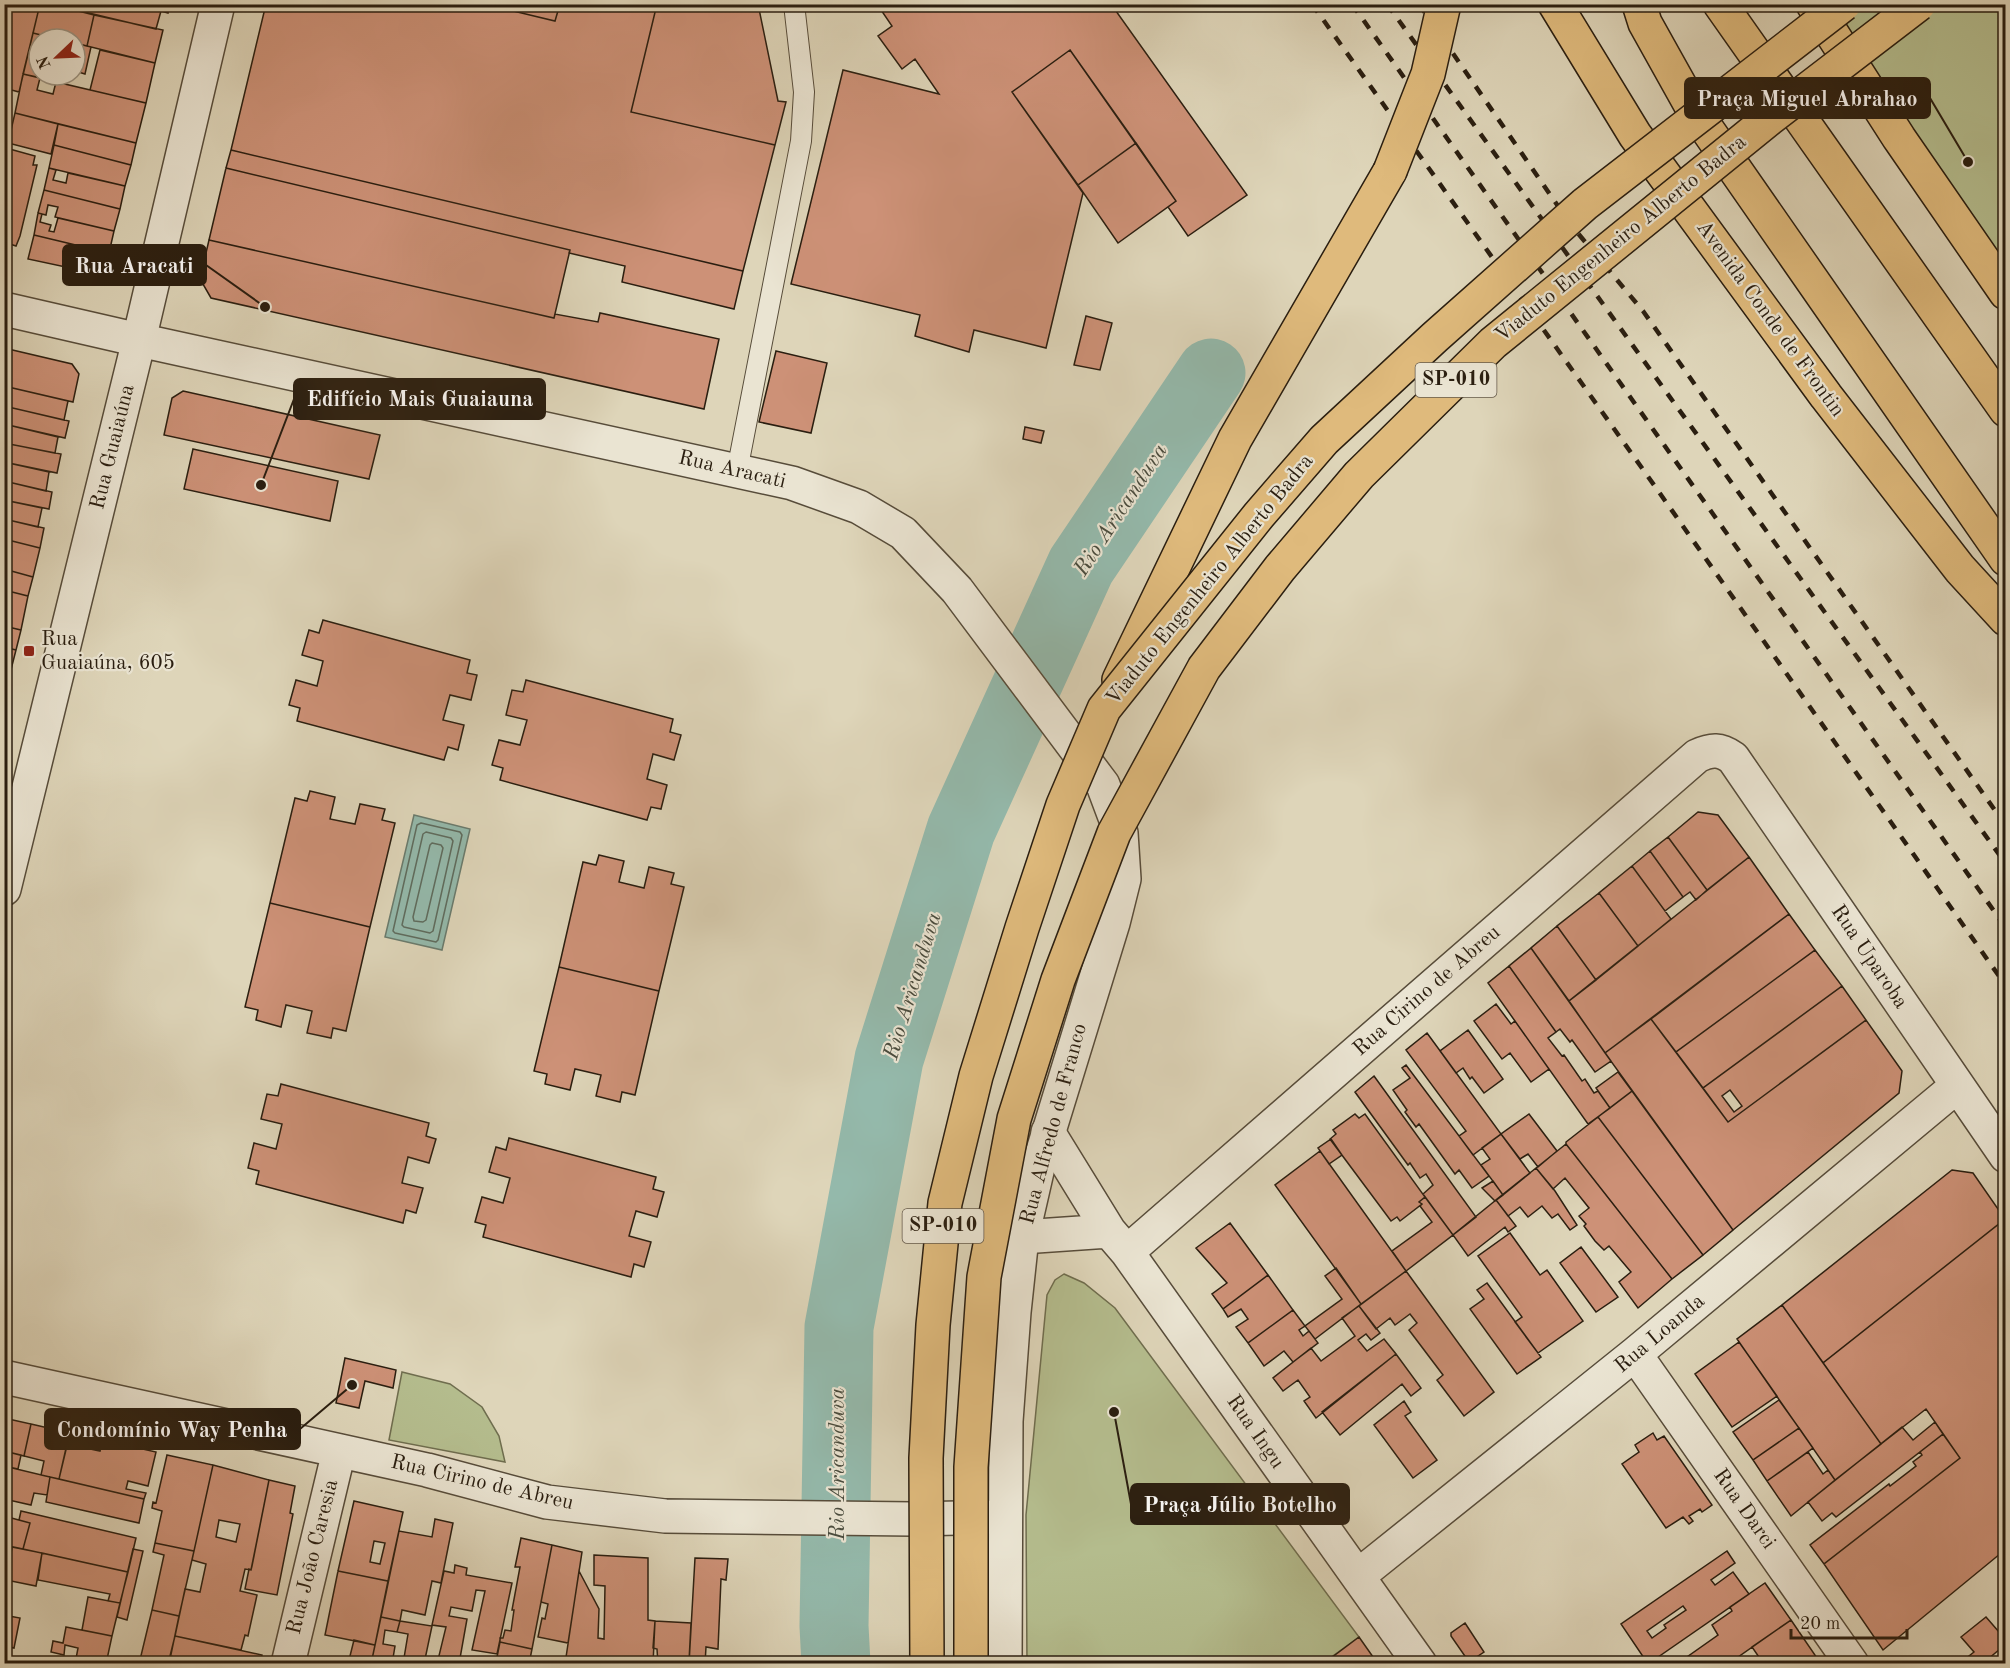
<svg xmlns="http://www.w3.org/2000/svg" width="2010" height="1668" font-family="'Old Standard TT',serif">
  <style>
    .green { fill: #b4bc8d; stroke: #6f6d4e; stroke-width: 1.5 }
    .water { fill: #94b9ab; stroke: #6a7b6d; stroke-width: 1.5 }
    .lines { fill: none; stroke-linecap: round; stroke-linejoin: round }
    .shore { stroke: #5f6c5e; stroke-width: 1.5 }
    .river { stroke: #94b9ab; stroke-width: 69 }
    .building { fill: #cd9177; stroke: #2a1e10; stroke-width: 1.5; fill-rule: evenodd }
    .service-casing { stroke: #574c3a; stroke-width: 22 }
    .minor-casing { stroke: #574c3a; stroke-width: 36 }
    .tertiary-casing { stroke: #574c3a; stroke-width: 36 }
    .trunk-casing { stroke: #2a1e10; stroke-width: 36 }
    .service { stroke: #eae4d2; stroke-width: 20 }
    .minor { stroke: #eae4d2; stroke-width: 33 }
    .tertiary { stroke: #eae4d2; stroke-width: 33 }
    .trunk { stroke: #dfba7c; stroke-width: 33 }
    .rail { stroke: #2a1e10; stroke-width: 4.5; stroke-dasharray: 10 10; stroke-linecap: butt }
    .trunk-bridge-casing { stroke: #2a1e10; stroke-width: 36; stroke-linecap: butt }
    .trunk-bridge { stroke: #dfba7c; stroke-width: 33 }
    .poi-dot { fill: #8f2418; stroke: #eae4d2; stroke-width: 2 }
    .labels { text-anchor: middle; dominant-baseline: central; stroke-width: 4.5; stroke-linejoin: round; paint-order: stroke }
    .shield { fill: #eae4d2; stroke: #64594a; stroke-width: 1.5 }
    .shield-label { font-size: 20px; font-weight: bold; fill: #2a1e10 }
    .street-label { font-size: 21px; fill: #2a1e10; stroke: #eae4d2 }
    .poi-label { font-size: 21px; fill: #2a1e10; stroke: #eae4d2; text-anchor: start }
    .water-label { font-size: 22px; font-style: italic; fill: #4a4c3e; stroke: #eae4d2 }
    .leader { fill: none; stroke: #2a1e10; stroke-width: 2 }
    .callout-dot { fill: #2a1e10; stroke: #eae4d2; stroke-width: 2 }
    .callout { fill: #2a1e10; stroke: #2a1e10; stroke-width: 2 }
    .callout-label { font-size: 22px; text-anchor: middle; font-weight: bold; fill: #fff }
  </style>
  <rect width="100%" height="100%" fill="#ded5b9"/>
  <filter id="stains"><feTurbulence type="fractalNoise" baseFrequency=".00333" numOctaves="4"/><feColorMatrix values="0 0 0 0 .2 0 0 0 0 .09 0 0 0 0 .02 0 0 0 .5 -.17"/></filter>
  <radialGradient id="worn" r=".72"><stop offset=".6" stop-color="#630" stop-opacity="0"/><stop offset="1" stop-color="#630" stop-opacity=".3"/></radialGradient>
  <!-- green -->
  <path class="green" d="M1826 5H2005V266Z
    M1064 1274 1084 1283 1115 1308 1359 1637 1323 1663 1027 1664 1026 1515 1047 1295 1055 1280Z
    M402 1372 450 1384 482 1407 499 1436 505 1462 389 1440Z"/>
  <!-- water -->
  <path class="water" d="M414 815 470 829 442 950 385 937Z"/>
  <g class="lines">
    <!-- shore -->
    <path class="shore" d="M421 823 460 832 462 835 438 940 436 942 395 933 393 931 417 825Z
      M426 832 451 838 453 841 433 931 430 933 404 927 402 925 423 834Z
      M432 843 441 845 443 848 426 920 423 922 414 921 413 917 430 845Z"/>
    <!-- river -->
    <path class="river" d="M836 1664 834 1626 839 1327 889 1059 961 830 1081 566 1211 373"/>
  </g>
  <!-- building -->
  <path class="building" d="M4 4H40L19 92 4 88V55L6 47H4Z
    M40 4H51L94 15 87 46 75 43V39H57L33 33Z
    M51 4H170L168 13 161 11 156 29Z
    M266 4H484L555 21 560 4H657L631 112 775 145 743 271 231 150Z
    M484 4H560L555 21Z
    M657 4H758L778 101 786 102 775 145 631 112Z
    M877 4H1111L1247 195 1188 236 1168 207 1176 201 1070 50 1012 92 1083 193 1046 348 974 330 969 352 915 336 920 315 791 284 843 70 939 94 915 59 902 69 878 36 892 26Z
    M94 15 163 30 155 63 87 46Z
    M33 33 57 39H39V75H47L46 79 23 74Z
    M75 43 91 47 85 74 75 71Z
    M100 50 155 63 146 103 90 90Z
    M1070 50 1136 143 1078 185 1012 92Z
    M23 74 40 78 37 90 53 94 56 82 146 103 136 143 15 113Z
    M15 113 58 124 51 154 8 143Z
    M58 124 136 143 131 165 54 145Z
    M1136 143 1176 201 1118 243 1078 185Z
    M54 145 131 165 125 186 49 168Z
    M6 148 35 156 33 165H37L20 236 16 246 10 244 8 255 4 254V156Z
    M231 150 743 271 734 309 622 282 625 266 569 253 570 250 226 168Z
    M49 168 56 170 53 180 66 183 68 173 125 186 120 209 44 190Z
    M226 168 570 250 554 318 209 240Z
    M44 190 120 209 114 231 55 217 58 207 48 205 46 215 38 213Z
    M38 213 42 214 40 222 51 225 49 231 54 232 58 218 114 231 109 253 34 235Z
    M34 235 109 253 107 261 89 272 28 259Z
    M209 240 554 318 555 314 598 322 600 313 719 339 704 409 211 298 200 279Z
    M1086 316 1112 323 1100 370 1074 365Z
    M4 348 72 364 79 374 73 402 4 386Z
    M776 351 827 363 811 433 759 422Z
    M4 386 68 401 64 420 4 406Z
    M183 391 380 435 369 479 164 435 172 398Z
    M4 406 69 421 65 438 4 424Z
    M4 424 58 437 55 453 4 443Z
    M1025 427 1044 431 1041 443 1023 439Z
    M4 443 61 454 57 473 4 462Z
    M193 449 338 481 330 521 184 489Z
    M4 462 49 472 46 491 4 481Z
    M4 481 52 492 49 509 4 500Z
    M4 500 42 508 38 527 4 519Z
    M4 519 44 528 40 548 4 539Z
    M4 539 40 548 33 577 4 569Z
    M4 569 33 577 28 596 4 590Z
    M4 590 28 596 21 630 4 626Z
    M323 620 470 660 467 673 477 675 471 700 450 695 443 720 464 725 458 750 448 747 444 760 297 721 300 708 289 705 296 680 317 686 323 661 302 655 309 630 319 633Z
    M4 626 21 630 16 650 4 647Z
    M4 647 16 650 4 697Z
    M526 680 673 719 670 732 681 735 674 760 653 754 647 779 667 785 661 809 651 807 647 820 500 780 503 768 492 765 499 740 520 745 527 720 506 715 512 690 523 692Z
    M310 791 335 797 330 819 355 824 360 804 385 809 382 820 395 823 370 927 270 903 295 798 307 801Z
    M1698 812 1718 815 1749 857 1707 890 1668 837Z
    M1668 837 1707 890 1696 900 1690 892 1683 897 1650 851Z
    M1650 851 1683 897 1665 911 1632 866Z
    M599 855 624 861 619 882 644 888 649 867 674 873 671 884 684 887 659 991 559 967 583 862 596 865Z
    M1749 857 1789 914 1605 1053 1569 1001Z
    M1632 866 1671 919 1638 946 1599 893Z
    M1599 893 1638 946 1596 980 1557 926Z
    M270 903 370 927 346 1031 333 1028 331 1038 307 1033 312 1011 286 1005 281 1027 256 1020 258 1010 245 1007Z
    M1789 914 1815 950 1676 1052 1651 1019Z
    M1557 926 1596 980 1569 1001 1531 948Z
    M1531 948 1611 1061 1595 1072 1572 1040 1570 1042 1560 1029 1556 1032 1509 966Z
    M1815 950 1842 986 1703 1088 1676 1052Z
    M1509 966 1556 1032 1548 1038 1562 1056 1564 1055 1582 1081 1585 1079 1594 1093 1598 1091 1610 1108 1588 1124 1488 983Z
    M559 967 659 991 635 1095 622 1092 620 1102 596 1096 601 1075 575 1069 570 1090 545 1084 547 1074 534 1071Z
    M1842 986 1866 1020 1728 1122 1703 1088ZM1730 1090 1742 1106 1734 1112 1722 1096Z
    M1496 1004 1511 1024 1515 1021 1549 1069 1531 1082 1510 1053 1502 1059 1474 1021Z
    M1651 1019 1728 1122 1866 1020 1902 1071 1899 1093 1733 1230 1605 1053Z
    M1468 1030 1503 1079 1484 1093 1472 1077 1470 1079 1463 1068 1456 1073 1440 1051Z
    M1427 1033 1501 1134 1473 1155 1459 1136 1466 1131 1406 1050Z
    M1406 1065 1489 1176 1472 1188 1459 1170 1455 1174 1419 1124 1416 1127 1405 1112 1407 1110 1393 1090 1410 1078 1402 1068Z
    M1618 1072 1632 1091 1610 1108 1596 1088Z
    M1374 1076 1476 1217 1453 1235 1423 1194 1433 1185 1426 1174 1420 1178 1410 1163 1408 1165 1355 1092Z
    M281 1084 429 1123 426 1136 436 1139 429 1163 408 1157 402 1183 423 1188 416 1213 406 1210 403 1223 256 1184 259 1171 248 1168 254 1143 276 1149 282 1124 261 1119 267 1094 278 1096Z
    M1632 1091 1733 1230 1703 1255 1598 1117Z
    M1355 1114 1359 1118 1365 1114 1425 1197 1419 1202 1422 1204 1400 1221 1397 1217 1391 1221 1330 1139 1336 1134 1333 1130Z
    M1529 1114 1557 1151 1538 1167 1528 1154 1520 1159 1501 1134Z
    M1598 1117 1703 1255 1672 1279 1566 1144V1142Z
    M1501 1134 1530 1173 1503 1195 1481 1165 1490 1159 1482 1148Z
    M509 1138 656 1177 653 1189 664 1192 657 1217 636 1211 629 1236 651 1242 644 1267 634 1264 631 1277 483 1237 486 1225 475 1222 482 1197 503 1203 510 1178 489 1172 496 1147 506 1150Z
    M1331 1139 1342 1155 1329 1164 1318 1148Z
    M1566 1144 1672 1279 1638 1308 1619 1282 1631 1272 1609 1246 1604 1250 1595 1241 1584 1226 1586 1224 1579 1216 1589 1208 1565 1178 1553 1189 1536 1168Z
    M1320 1151 1406 1271 1361 1304 1275 1185Z
    M1536 1168 1555 1191 1577 1225 1570 1230 1558 1214 1552 1218 1542 1206 1528 1217 1520 1207 1508 1216 1496 1200Z
    M1952 1170 1973 1173 2005 1219 1823 1363 1782 1305Z
    M1493 1181 1503 1195 1495 1201 1482 1188Z
    M1425 1197 1453 1235 1406 1271 1392 1251 1432 1222 1420 1206 1422 1204 1419 1202Z
    M1496 1200 1516 1226 1508 1232 1505 1227 1468 1256 1453 1235Z
    M2005 1219 2006 1549 1883 1650 1824 1564 1960 1458 1926 1409 1881 1444 1823 1363Z
    M1230 1223 1268 1275 1223 1309 1212 1294 1227 1283 1196 1248Z
    M1510 1233 1540 1275 1547 1270 1583 1321 1538 1353 1515 1322 1522 1317 1478 1256Z
    M1581 1247 1618 1297 1596 1312 1560 1263Z
    M1336 1268 1361 1304 1315 1339 1305 1326 1342 1299 1325 1276Z
    M1406 1271 1494 1392 1464 1416 1437 1380 1443 1375 1409 1330 1417 1323 1410 1314 1395 1325 1390 1318 1376 1329 1359 1306Z
    M1268 1275 1293 1310 1248 1343 1236 1327 1248 1319 1241 1309 1228 1317 1223 1309Z
    M1487 1283 1541 1357 1517 1374 1470 1309 1484 1299 1477 1290Z
    M1782 1305 1881 1444 1835 1480 1737 1339Z
    M1359 1306 1380 1333 1371 1340 1366 1334 1358 1340 1367 1351 1384 1339 1396 1354 1316 1418 1304 1401 1310 1397 1298 1380 1283 1391 1273 1378 1311 1348 1321 1361 1355 1336 1342 1318Z
    M1293 1310 1305 1326 1299 1330 1303 1336 1309 1331 1318 1343 1293 1362 1284 1351 1264 1366 1248 1343Z
    M1739 1342 1777 1396 1732 1427 1695 1374Z
    M1396 1354 1421 1388 1411 1396 1402 1384 1340 1435 1322 1412Z
    M345 1358 396 1370 393 1388 365 1381 359 1408 336 1403Z
    M1779 1400 1799 1428 1753 1460 1733 1432Z
    M1404 1401 1411 1412 1405 1416 1437 1460 1413 1478 1374 1425Z
    M4 1418 31 1424 24 1456 4 1451Z
    M1935 1422 1943 1434 1836 1517 1832 1513 1822 1521 1808 1502 1902 1427 1913 1440Z
    M31 1424 70 1433 59 1479 41 1475 44 1461 24 1456Z
    M1799 1428 1813 1448 1767 1481 1753 1460Z
    M1653 1433 1657 1440 1664 1436 1712 1505 1702 1512 1700 1509 1689 1516 1693 1521 1689 1524 1683 1517 1666 1528 1622 1464 1639 1452 1635 1445Z
    M1943 1434 1960 1458 1824 1564 1810 1545 1889 1484 1890 1486 1916 1466 1913 1462 1922 1455 1920 1452Z
    M103 1440 156 1452 148 1486 128 1481 126 1489 146 1493 144 1499 59 1479 67 1444 100 1451Z
    M4 1451 21 1455 18 1469 4 1466Z
    M1808 1452 1823 1474 1828 1470 1835 1480 1791 1516 1767 1481Z
    M167 1455 213 1465 194 1551 155 1543 162 1511 152 1508 153 1502 156 1503Z
    M213 1465 269 1480 251 1570 245 1569 240 1591 257 1595 248 1636 245 1635 241 1650 175 1636 185 1589 200 1592 206 1564 192 1560ZM219 1520 240 1524 236 1542 216 1537Z
    M4 1466 50 1477 47 1495 34 1493 31 1505 4 1499Z
    M50 1477 144 1499 139 1523 46 1502Z
    M269 1480 295 1486 290 1513 293 1514 277 1595 245 1589 249 1569 251 1570 252 1566Z
    M354 1501 403 1512 388 1581 338 1571ZM374 1541 385 1543 380 1564 370 1562Z
    M21 1511 136 1538 128 1572 23 1549 30 1523 19 1520Z
    M4 1516 30 1523 23 1549 4 1545Z
    M435 1519 453 1523 441 1583 432 1581 425 1615 402 1610 400 1621 381 1617 399 1531 432 1537Z
    M521 1538 552 1545 532 1649 500 1642V1638H503L505 1630 511 1631 514 1610H512L520 1567H515Z
    M155 1543 194 1551 179 1616 152 1610 164 1555 153 1552Z
    M4 1545 12 1547 8 1572 4 1571Z
    M552 1545 582 1552 568 1643 538 1637 542 1618 545 1619 548 1604 541 1602Z
    M12 1547 42 1553 36 1586 6 1580Z
    M133 1549 143 1551 127 1620 117 1617Z
    M1727 1551 1735 1563 1711 1580 1715 1585 1733 1572 1749 1594 1648 1664 1621 1624ZM1683 1606 1686 1610 1664 1625 1666 1628 1652 1638 1647 1631Z
    M42 1553 128 1572 120 1603 108 1601 110 1594 38 1580Z
    M594 1555 648 1558V1620L655 1621 653 1664H565L579 1571 599 1609 598 1638 604 1639 605 1586 594 1585Z
    M695 1558 728 1559 726 1580 721 1579 718 1649 706 1647 705 1664H689Z
    M455 1565 467 1568 466 1575 512 1583 497 1654 472 1650 485 1591 476 1590 472 1611 451 1607 449 1616 467 1619 459 1664H437L446 1627 432 1625 444 1571 454 1573Z
    M338 1571 388 1581 375 1645 325 1635Z
    M1765 1583 1791 1620 1728 1664H1677L1718 1635 1712 1625 1732 1611 1730 1607Z
    M88 1597 120 1603 112 1636 82 1630Z
    M152 1610 179 1616 169 1664H139Z
    M9 1616 20 1618 14 1648 4 1646Z
    M381 1617 400 1621 397 1632 385 1630 383 1644 395 1646 392 1664H371Z
    M1986 1617 2006 1640V1644L1982 1664H1967L1964 1660 1974 1652 1961 1637Z
    M1791 1620 1817 1658 1809 1664H1755L1761 1660 1752 1647Z
    M400 1621 432 1626 424 1664H403L408 1634 397 1632Z
    M655 1621 691 1623 689 1661 667 1657 666 1664H658L657 1649 653 1648Z
    M1465 1623 1484 1652 1469 1662 1451 1636V1633Z
    M66 1627 112 1636 106 1664H75L78 1648 65 1645 64 1655 51 1652 53 1641 63 1643Z
    M175 1636 262 1655 260 1664H203L170 1656Z
    M1359 1637 1378 1664H1323Z
    M354 1640 375 1645 371 1664H348Z
    M500 1642 532 1649 529 1664H502L503 1658 497 1657Z
    M4 1655 46 1664H4Z"/>
  <g class="lines">
    <!-- service casing -->
    <g class="service-casing">
      <path id="service" d="M737 471 801 141 804 92 794 4"/>
    </g>
    <!-- minor casing -->
    <g class="minor-casing">
      <path id="minor" d="M4 309 139 340
        M1048 1132 1109 1231 1127 1252 1420 1664
        M1022 1237 1109 1231
        M1127 1252 1697 756C1712 749 1720 749 1733 758L2006 1156
        M1635 1354 1852 1664
        M4 1377 427 1470 547 1502 665 1516 913 1519 1004 1517
        M1358 1576 1635 1354 1957 1086
        M288 1664 339 1451"/>
    </g>
    <!-- tertiary casing -->
    <g class="tertiary-casing">
      <path id="tertiary" d="M139 340 792 483 859 507 903 533 957 590 1103 785 1121 833 1124 879 1113 923 1038 1167 1022 1237 1014 1312 1006 1421 1005 1664
        M4 889 139 340 218 4"/>
    </g>
    <!-- trunk casing -->
    <g class="trunk-casing">
      <path id="trunk" d="M1555 4 1635 135 1826 396 1960 569 2006 619
        M1639 4 1645 23 1693 109 2006 559
        M1720 4 2006 410
        M1813 4 1899 138 2006 293
        M1119 680 1235 439 1390 171"/>
    </g>
    <!-- service -->
    <use href="#service" class="service"/>
    <!-- minor -->
    <use href="#minor" class="minor"/>
    <!-- tertiary -->
    <use href="#tertiary" class="tertiary"/>
    <!-- trunk -->
    <use href="#trunk" class="trunk"/>
    <!-- rail -->
    <path class="rail" d="M1312 4 1654 485 2006 986
      M1352 4 2006 928
      M1387 4 2006 864
      M1419 4 1571 225 1643 311 2006 826"/>
    <!-- trunk-bridge casing -->
    <g class="trunk-bridge-casing">
      <path id="trunk-bridge" d="M1390 171 1428 74 1444 4
        M927 1664 926 1458 933 1325 945 1203 976 1076 1022 928 1063 805 1104 709 1259 515 1324 440 1435 337 1585 204 1844 4
        M971 1664V1467L984 1277 1014 1119 1058 980 1114 833 1204 668 1280 568 1359 475 1493 343 1769 119 1919 4"/>
    </g>
    <!-- trunk-bridge -->
    <use href="#trunk-bridge" class="trunk-bridge"/>
  </g>
  <!-- markers -->
  <rect class="poi-dot" x="23" y="645" width="12" height="12" rx="3"/>
  <g class="labels">
    <!-- shield labels -->
    <g class="shield">
      <rect x="1415.5" y="363" width="81" height="34" rx="4.5"/>
      <rect x="902.5" y="1209" width="81" height="34" rx="4.5"/>
    </g>
    <g class="shield-label">
      <text x="1456" y="380">SP-010</text>
      <text x="943" y="1226">SP-010</text>
    </g>
    <!-- street labels -->
    <g class="street-label">
      <text transform="translate(1621 239) rotate(-39)">Viaduto Engenheiro Alberto Badra</text>
      <text transform="translate(1770 319) rotate(54)">Avenida Conde de Frontin</text>
      <text transform="translate(113 447) rotate(-76)">Rua Guaiaúna</text>
      <text transform="translate(732 470) rotate(13)">Rua Aracati</text>
      <text transform="translate(1210 580) rotate(-51)">Viaduto Engenheiro Alberto Badra</text>
      <text transform="translate(1869 957) rotate(56)">Rua Uparoba</text>
      <text transform="translate(1427 991) rotate(-41)">Rua Cirino de Abreu</text>
      <text transform="translate(1054 1124) rotate(-75)">Rua Alfredo de Franco</text>
      <text transform="translate(1660 1334) rotate(-40)">Rua Loanda</text>
      <text transform="translate(1255 1432) rotate(55)">Rua Ingu</text>
      <text transform="translate(482 1483) rotate(13)">Rua Cirino de Abreu</text>
      <text transform="translate(1744 1509) rotate(55)">Rua Darci</text>
      <text transform="translate(313 1557) rotate(-76)">Rua João Caresia</text>
    </g>
    <!-- poi labels -->
    <g class="poi-label">
      <text x="41" y="639">Rua<tspan x="41" dy="24">Guaiaúna, 605</tspan></text>
    </g>
    <!-- water labels -->
    <g class="water-label">
      <text transform="translate(1121 510) rotate(-57)">Rio Aricanduva</text>
      <text transform="translate(913 986) rotate(-73)">Rio Aricanduva</text>
      <text transform="translate(838 1464) rotate(-90)">Rio Aricanduva</text>
    </g>
  </g>
  <!-- callouts -->
  <path class="leader" d="M1968 162L1930 98M265 307L206 265M261 485L294 399M352 1385L300 1429M1114 1412L1131 1504"/>
  <g class="callout-dot">
    <circle cx="1968" cy="162" r="6"/>
    <circle cx="265" cy="307" r="6"/>
    <circle cx="261" cy="485" r="6"/>
    <circle cx="352" cy="1385" r="6"/>
    <circle cx="1114" cy="1412" r="6"/>
  </g>
  <g class="callout">
    <rect x="1685" y="78" width="245" height="40" rx="6"/>
    <rect x="63" y="245" width="143" height="40" rx="6"/>
    <rect x="294" y="379" width="251" height="40" rx="6"/>
    <rect x="45" y="1409" width="255" height="40" rx="6"/>
    <rect x="1131" y="1484" width="218" height="40" rx="6"/>
  </g>
  <g class="callout-label">
    <text x="1807" y="106">Praça Miguel Abrahao</text>
    <text x="134" y="273">Rua Aracati</text>
    <text x="420" y="406">Edifício Mais Guaiauna</text>
    <text x="172" y="1437">Condomínio Way Penha</text>
    <text x="1240" y="1512">Praça Júlio Botelho</text>
  </g>
  <!-- margin -->
  <rect width="2010" height="1668" fill="none" stroke="#ded5b9" stroke-width="24"/>
  <rect x="6" y="6" width="1998" height="1656" fill="none" stroke="#2a1e10" stroke-width="3"/>
  <rect x="12" y="12" width="1986" height="1644" fill="none" stroke="#2a1e10" stroke-width="1.5"/>
  <!-- north arrow -->
  <g transform="translate(57 57) rotate(247)"><circle r="28" fill="#eae4d2" stroke="#9d9584" stroke-width="1.5"/>
  <path d="M0-4.5L10 22L0 15L-10 22Z" fill="#8f2418"/>
  <text y="-9" font-size="16" font-weight="bold" text-anchor="middle" fill="#2a1e10">N</text>
  </g>
  <!-- scale -->
  <path d="M1791 1629v9h116v-9" fill="none" stroke="#2a1e10" stroke-width="3"/>
  <text x="1800" y="1629" font-size="18" fill="#2a1e10" stroke="#eae4d2" stroke-width="4.5" paint-order="stroke">20 m</text>
  <rect width="100%" height="100%" filter="url(#stains)"/>
  <rect width="100%" height="100%" fill="url(#worn)"/>
</svg>
